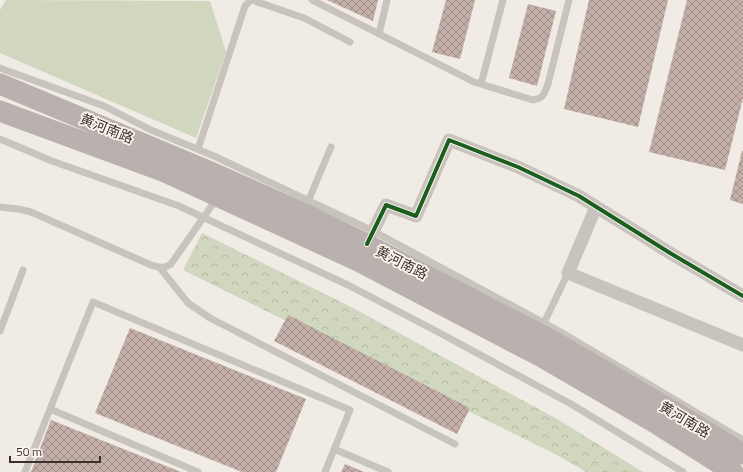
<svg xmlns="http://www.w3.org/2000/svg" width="743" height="472" font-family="'Titillium Web','Noto Sans SC',sans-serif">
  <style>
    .grass { fill: #d1d6bf }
    .forest { fill: url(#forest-crowns) }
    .building { fill: url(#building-cross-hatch) }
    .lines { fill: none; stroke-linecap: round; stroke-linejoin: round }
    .lane { stroke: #c9c3be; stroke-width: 7 }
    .street { stroke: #c9c3be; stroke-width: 13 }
    .primary { stroke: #b8b1ad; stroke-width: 21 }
    .cycleway-casing { stroke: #fbf5ee; stroke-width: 6 }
    .cycleway { stroke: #1b5e20; stroke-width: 4 }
    .labels { text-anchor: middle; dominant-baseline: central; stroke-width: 3.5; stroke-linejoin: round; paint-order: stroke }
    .street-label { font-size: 14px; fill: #3b302b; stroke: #fbf5ee }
  </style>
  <defs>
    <pattern id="forest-crowns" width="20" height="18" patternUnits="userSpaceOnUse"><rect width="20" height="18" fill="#d1d6bf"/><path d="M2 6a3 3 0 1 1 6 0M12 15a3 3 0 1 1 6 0" fill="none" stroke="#b4b8a4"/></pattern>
    <pattern id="building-cross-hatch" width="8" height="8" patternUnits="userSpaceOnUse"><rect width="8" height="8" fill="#c3afa7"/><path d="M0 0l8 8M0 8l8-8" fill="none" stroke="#a08f88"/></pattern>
  </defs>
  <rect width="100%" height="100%" fill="#f0ebe5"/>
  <!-- grass -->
  <path class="grass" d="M6 0 210 1 226 52 196 138 0 53V10Z"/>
  <!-- forest -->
  <path class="forest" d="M202 233 353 308 557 419 643 472H586L555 454 183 270Z"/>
  <!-- building -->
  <path class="building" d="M327 0H378L373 21Z
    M446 0H475L460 59 432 52Z
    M589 0H668L638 127 564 109Z
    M687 0H743V98L725 170 649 152Z
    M528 4 556 11 537 86 509 78Z
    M742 151H743V204L730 200Z
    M288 315 470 408 457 434 274 341Z
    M130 328 306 399 276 472H242L95 413Z
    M51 420 181 472H31Z
    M345 464 364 472H341Z"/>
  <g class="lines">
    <!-- lane -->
    <path class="lane" d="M252 0 304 18 350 42
      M312 0 474 82 533 100C544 98 544 94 548 84L569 0
      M379 34 387 0
      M0 68 104 106 151 130 214 156 373 231 559 331 743 440
      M481 84 503 0
      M0 139 52 161 179 206 348 285 438 332 571 404 683 472
      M198 149 245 6 251 0
      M307 204 331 147
      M0 207 18 209 31 212 151 265C159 267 164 269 171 264L217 198
      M160 268 188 303 210 318 455 444
      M542 327 568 273
      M0 331 23 270
      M50 409 93 302 350 410 325 472
      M334 449 388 472
      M25 472 50 409 198 472"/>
    <!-- street -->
    <path class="street" d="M596 207 568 273 743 345
      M367 244 386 205 416 216 449 140 518 167 579 196 670 253 743 296"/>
    <!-- primary -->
    <path class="primary" d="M0 84 213 173 303 213 360 241 553 341 673 411 743 454
      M0 111 165 172 358 261 540 356 657 424 733 472"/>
    <!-- cycleway casing -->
    <g class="cycleway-casing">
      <path id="cycleway" d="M367 244 386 205 416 216 449 140 518 167 579 196 670 253 743 296"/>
    </g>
    <!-- cycleway -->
    <use href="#cycleway" class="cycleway"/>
  </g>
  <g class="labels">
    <!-- street labels -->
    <g class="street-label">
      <text transform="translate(107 128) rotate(22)">黄河南路</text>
      <text transform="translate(402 262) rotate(27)">黄河南路</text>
      <text transform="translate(685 419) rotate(31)">黄河南路</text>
    </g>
  </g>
  <!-- scale -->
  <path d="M10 456v6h90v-6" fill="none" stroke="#3b302b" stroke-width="2"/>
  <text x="16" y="456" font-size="12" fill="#3b302b" stroke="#fbf5ee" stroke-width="3" paint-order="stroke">50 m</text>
</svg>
